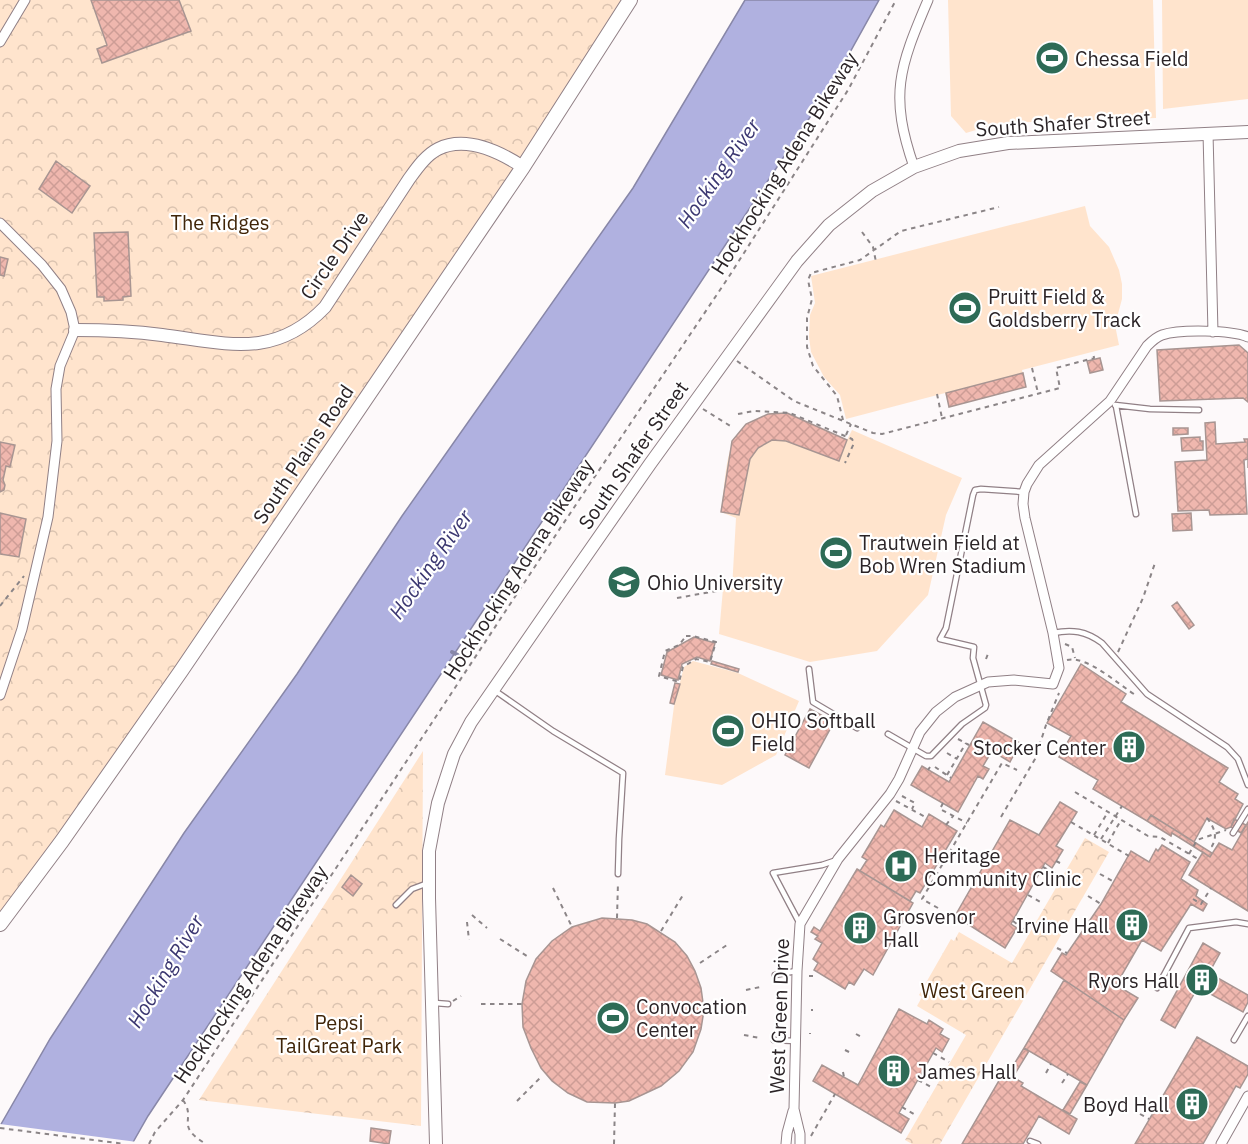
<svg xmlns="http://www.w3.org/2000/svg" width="1248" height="1144" font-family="'IBM Plex Sans',sans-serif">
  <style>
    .park { fill: url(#park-crowns) }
    .pitch { fill: #ffe4cd }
    .water { fill: #b0b1e0; stroke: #8887a8; stroke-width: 1.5 }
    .pier { fill: #fdf9fa }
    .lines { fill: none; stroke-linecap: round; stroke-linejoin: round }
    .stream { stroke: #8887a8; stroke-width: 4 }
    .building { fill: url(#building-cross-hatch); stroke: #a89592; stroke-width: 1.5 }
    .service-casing { stroke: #918086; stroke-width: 7 }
    .minor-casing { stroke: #918086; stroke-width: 11 }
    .tertiary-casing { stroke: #918086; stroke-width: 14 }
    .secondary-casing { stroke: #918086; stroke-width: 16 }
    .path { stroke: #8b8587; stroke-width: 2; stroke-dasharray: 4.5 4.5; stroke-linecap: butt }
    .service { stroke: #fff; stroke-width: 4.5 }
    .minor { stroke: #fff; stroke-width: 9 }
    .tertiary { stroke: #fff; stroke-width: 12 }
    .secondary { stroke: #fff; stroke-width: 14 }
    .path-bridge { stroke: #8b8587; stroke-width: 2; stroke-dasharray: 4.5 4.5; stroke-linecap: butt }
    .labels { text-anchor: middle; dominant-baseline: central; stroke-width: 4.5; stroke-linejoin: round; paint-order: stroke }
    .poi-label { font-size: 20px; fill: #2b2427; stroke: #fff; text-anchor: start }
    .street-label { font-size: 20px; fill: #2b2427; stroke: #fff }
    .park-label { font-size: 20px; fill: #402508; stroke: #fff }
    .water-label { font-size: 21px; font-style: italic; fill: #3b3771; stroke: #fff }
  </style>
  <defs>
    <pattern id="park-crowns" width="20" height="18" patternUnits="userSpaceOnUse" patternTransform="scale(1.5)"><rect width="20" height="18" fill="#ffe4cd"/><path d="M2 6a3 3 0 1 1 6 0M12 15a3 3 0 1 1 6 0" fill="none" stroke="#dbc3b0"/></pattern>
    <pattern id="building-cross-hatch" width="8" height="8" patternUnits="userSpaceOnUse" patternTransform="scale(1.5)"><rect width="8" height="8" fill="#efb7ae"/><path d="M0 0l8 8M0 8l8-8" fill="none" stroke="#cd9d96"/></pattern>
  </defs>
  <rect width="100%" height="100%" fill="#fdf9fa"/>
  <!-- park -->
  <path class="park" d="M0 0H630L569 97 0 924Z
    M423 751 421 1126 199 1100Z
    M1085 838 1109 852 940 1144H912L905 1140 966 1035 917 1006 922 997 919 995 951 939 954 941 959 932 1012 963Z"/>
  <!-- pitch -->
  <path class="pitch" d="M948 0H1153L1156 118 999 123 966 133 951 116Z
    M1162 0H1248V99L1163 109Z
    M1085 206 1090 226 1109 247 1119 270 1122 284V299L1115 325 1119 345 1022 370 1026 387 949 407 945 393 846 419 840 395 824 377 811 352 809 337 810 315 815 303 811 276Z
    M787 413 847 440 852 430 962 478 946 515 928 595 877 651 810 662 719 634 723 589H732L736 518 721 512C729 461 721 416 787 413Z
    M693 661 738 673 799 701 776 755 722 785 665 775 674 706 684 667Z"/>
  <!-- water -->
  <path class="water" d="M745 0H879L834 81 148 1116 132 1144H0V1126L50 1039 184 833 297 674 402 516 633 188Z"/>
  <!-- pier -->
  <path class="pier" d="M0 1124 137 1142 135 1144H0Z"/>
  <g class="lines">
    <!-- stream -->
    <path class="stream" d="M452 652 465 659"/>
  </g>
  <!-- building -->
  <path class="building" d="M91 0H179L191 31 102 63 97 49 107 45Z
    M56 161 90 186 72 213 39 189Z
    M128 232 131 296 123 297V300L104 301V297H97L94 233Z
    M0 257 8 259 4 276 0 275Z
    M1239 345 1248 353V402L1243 398 1160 401 1157 350Z
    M1100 358 1103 370 1090 373 1087 361Z
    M1023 373 1026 387 949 407 946 393Z
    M787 413 847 440 839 461 786 441 772 440 758 448 750 459 739 515 721 512 732 441 746 424 768 414Z
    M1215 422 1216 444 1245 442 1244 439H1248V468V459L1244 460 1247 514 1210 515 1209 510 1178 511 1175 462 1207 460 1205 423Z
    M1173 428H1188V434L1173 435Z
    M1200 437V441H1203V450L1182 451 1181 438Z
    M0 442 15 445 10 467 6 466 3 480 5 485 4 490 0 492Z
    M0 513 26 519 19 557 0 554Z
    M1191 513 1192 530 1173 531 1172 514Z
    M1177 602 1194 625 1189 629 1172 606Z
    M694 637 715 643 710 661 697 657 682 664 678 680 661 675 667 652Z
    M712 661 739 669 738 672 711 664Z
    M1081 664 1126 694 1121 702 1228 768 1219 782 1238 794 1235 799 1243 804 1231 827 1226 829 1207 818 1194 842 1151 815 1147 821 1093 789 1098 780 1059 757 1071 736 1047 723Z
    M675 683 680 684 674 704 670 703Z
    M810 709 834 722 809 768 785 755Z
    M983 722 1020 743 1010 762 992 751 983 766 989 769 983 779 978 776 958 812 911 785 922 766 949 782Z
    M1060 802 1077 812 1056 846 1063 850 1052 868 1045 863 1011 924 1017 928 1005 948 955 916 1010 820 1039 835Z
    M894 810 922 827 929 814 957 831 920 893 916 891 910 901 860 871 867 860 862 857 881 825 884 827Z
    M1151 815 1212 853 1210 857 1172 833 1171 836 1147 821Z
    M1234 819 1246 825 1241 833 1231 827Z
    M1248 822V911L1189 875 1203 852 1210 857 1219 843 1232 850Z
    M1162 845 1190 862 1181 879 1198 890 1196 896 1207 904 1203 911 1191 904 1161 951 1142 940 1116 985 1138 998 1124 1020 1051 971 1062 953 1066 955 1101 904 1131 851 1149 862 1156 849 1158 851Z
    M857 869 913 903 873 975 864 969 854 985 849 982 845 989 814 970 818 963 813 959 822 943 815 939 818 936 811 932 814 927 820 931Z
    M351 875 362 884 353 896 342 887Z
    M602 918 632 920 647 924 675 942 687 956 695 971 701 988 704 1010 701 1029 693 1052 679 1071 661 1086 629 1101 615 1103 587 1102 568 1093 552 1081 541 1068 531 1048 523 1027 522 1004 526 981 536 959 552 941 572 927Z
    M1203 943 1220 953 1209 973 1248 995V1002L1243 1012 1198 987 1175 1028 1161 1020Z
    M1064 980 1124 1020 1087 1085 1024 1048Z
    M899 1009 927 1024 929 1020 943 1029 940 1034 949 1039 942 1052 936 1048 899 1113 909 1119 901 1133 813 1081 822 1065 858 1085Z
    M1197 1037 1248 1066V1074L1240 1088 1236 1086 1203 1144H1135Z
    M1024 1048 1029 1051 1013 1077 1008 1074Z
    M1004 1072 1023 1083 1021 1086 1077 1119 1069 1134 1039 1116 1023 1144H962Z
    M1080 1082 1087 1085 1070 1114 1063 1110Z
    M371 1128 391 1131 389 1144 370 1141Z"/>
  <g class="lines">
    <!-- service casing -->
    <g class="service-casing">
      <path id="service" d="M1115 405 1150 409 1199 410
        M1116 406 1136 514
        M1053 633C1072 629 1086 631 1102 643L1147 694 1227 747 1238 759 1248 785
        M809 669 813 702 857 728
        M494 690 553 731 623 773 619 839 618 874
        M888 734 926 756H931L962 724 985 708 986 705 973 658 974 647 940 639 946 628 973 495 975 490 981 489 1024 492
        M1233 833 1248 809
        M396 905 412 889 428 883
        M800 924 773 873 822 865 837 860
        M775 975 796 971
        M1157 988 1189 928 1236 922 1248 924
        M435 1003 448 1004
        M774 1040 795 1041
        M1234 1040 1248 1016
        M1030 1141 1038 1144"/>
    </g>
    <!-- minor casing -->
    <g class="minor-casing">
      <path id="minor" d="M0 42 25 0
        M1208 133 1213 332
        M914 167C889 95 899 68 928 0
        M0 223 42 265 61 289 71 312 75 330 60 366 56 389 57 441 48 517 22 629 0 695
        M786 1144 787 1133 793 1111
        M800 1144V1134L794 1109 797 971 800 924 838 859 890 794 899 779 920 732 936 712 955 697 988 682 1014 680 1053 684 1059 668 1053 633 1025 518 1023 504 1024 492 1027 484 1039 465 1110 401 1147 346C1152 341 1156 337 1162 335 1180 329 1231 330 1248 337
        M1221 1144 1248 1096"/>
    </g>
    <!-- tertiary casing -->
    <g class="tertiary-casing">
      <path id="tertiary" d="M75 330C104 330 132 331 162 335 226 343 274 360 325 307L409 179C417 168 426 155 438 149 466 135 500 152 523 167
        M436 1144 429 898V851L438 803 454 754 471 722 558 596 650 464 797 261 829 225 872 191 914 167 959 151 1008 143 1248 132"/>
    </g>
    <!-- secondary casing -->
    <g class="secondary-casing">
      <path id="secondary" d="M0 924 62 841 181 671 523 167 630 0"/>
    </g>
    <!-- path -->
    <path class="path" d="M862 232 873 247 876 262
      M737 361 794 401 873 433 882 434 1060 388 1056 368 1094 358 1093 352
      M1032 368 1038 393
      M937 394 942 418
      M703 409 732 427
      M738 414 754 411 790 413 852 439 854 443 845 463
      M843 420 837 396 813 366 807 347V318L812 299 808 280 811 273 860 260 901 231 999 207
      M846 435 851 424
      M677 598 722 590
      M0 606 24 576
      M686 636H693L716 642 710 662 696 659 683 667 679 682 659 676 665 651 679 645Z
      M1065 644 1072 647 1075 658
      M1118 652 1143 598 1155 563
      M986 659 989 651
      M1067 660C1087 655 1119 685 1137 696
      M958 739 969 745
      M947 753 957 759
      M935 767 951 778
      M928 770 930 767
      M947 775 966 743
      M1075 792 1148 836 1160 837 1198 859
      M902 796 915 803 912 809
      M896 801 927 818
      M943 803 940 809 967 823
      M1001 817 1035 759 1046 725 1059 693
      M1207 818C1214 827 1218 836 1212 846L1215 849
      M1071 822 1129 856
      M946 825 953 816
      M1094 835 1108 812
      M1108 843 1121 820
      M1189 854 1197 840 1226 830
      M1056 861 1064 865
      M1043 867 1058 875
      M1100 874 1114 882
      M553 888 572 927
      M1028 895 1042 903
      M1088 896 1101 904
      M1193 899 1201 904 1211 888
      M938 908 922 899 1002 763 1017 770
      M472 915 487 928
      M617 918 618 882
      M1013 921 1026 931
      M467 922 469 940
      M661 931 683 895
      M500 939 530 958
      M1057 948 1067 953
      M700 963 730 943
      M809 976H813
      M746 990 760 987
      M453 1001 461 996
      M481 1004H522
      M704 1010 747 1012
      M812 1011V1009
      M810 1034V1033
      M856 1034 863 1038
      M744 1035 760 1038
      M845 1050 853 1054
      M933 1053 949 1062
      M843 1072 844 1077
      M1046 1073 1051 1064
      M918 1080 933 1088
      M1062 1083 1068 1074
      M183 1100C197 1120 174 1125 206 1144
      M517 1101 541 1077
      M902 1107 917 1116
      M1140 1114 1149 1119
      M0 1128 125 1144
      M811 1136 835 1094
      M149 1144 155 1132 183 1100 563 524 728 278 848 90 896 0
      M614 1144 615 1103"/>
    <!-- service -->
    <use href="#service" class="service"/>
    <!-- minor -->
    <use href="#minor" class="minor"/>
    <!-- tertiary -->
    <use href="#tertiary" class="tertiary"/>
    <!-- secondary -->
    <use href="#secondary" class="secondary"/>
    <!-- path-bridge -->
    <path class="path-bridge" d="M1101 839 1122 806"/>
  </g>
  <!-- icons -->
  <defs>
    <g id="stadium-disc" transform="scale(1.725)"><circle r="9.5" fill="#2e6b56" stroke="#fff"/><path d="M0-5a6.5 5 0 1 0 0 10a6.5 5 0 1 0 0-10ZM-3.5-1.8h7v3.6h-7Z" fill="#fff"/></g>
    <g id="university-disc" transform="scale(1.725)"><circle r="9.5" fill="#2e6b56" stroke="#fff"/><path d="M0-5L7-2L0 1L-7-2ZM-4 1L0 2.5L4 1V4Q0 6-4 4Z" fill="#fff"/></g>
    <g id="building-disc" transform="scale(1.725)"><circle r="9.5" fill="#2e6b56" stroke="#fff"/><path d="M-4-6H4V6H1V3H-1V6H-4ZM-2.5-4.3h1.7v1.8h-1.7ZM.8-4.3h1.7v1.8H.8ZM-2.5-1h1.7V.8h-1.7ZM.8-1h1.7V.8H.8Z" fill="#fff"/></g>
    <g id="hospital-disc" transform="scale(1.725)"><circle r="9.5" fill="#2e6b56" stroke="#fff"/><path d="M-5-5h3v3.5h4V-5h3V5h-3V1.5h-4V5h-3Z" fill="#fff"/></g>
  </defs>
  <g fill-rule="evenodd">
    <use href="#stadium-disc" x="1052" y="58"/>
    <use href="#stadium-disc" x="965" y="308"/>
    <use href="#stadium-disc" x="836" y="553"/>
    <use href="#university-disc" x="624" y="582"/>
    <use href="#stadium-disc" x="728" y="731"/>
    <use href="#building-disc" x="1129" y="747"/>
    <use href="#hospital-disc" x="901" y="866"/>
    <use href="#building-disc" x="1132" y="925"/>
    <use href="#building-disc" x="860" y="928"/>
    <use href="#building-disc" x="1202" y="980"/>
    <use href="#stadium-disc" x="613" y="1018"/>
    <use href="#building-disc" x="894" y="1071"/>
    <use href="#building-disc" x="1192" y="1104"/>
  </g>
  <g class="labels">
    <!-- poi labels -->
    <g class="poi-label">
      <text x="1075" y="58">Chessa Field</text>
      <text x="988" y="296">Pruitt Field &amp;<tspan x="988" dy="23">Goldsberry Track</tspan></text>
      <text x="859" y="542">Trautwein Field at<tspan x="859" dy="23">Bob Wren Stadium</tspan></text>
      <text x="647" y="582">Ohio University</text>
      <text x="751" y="720">OHIO Softball<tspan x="751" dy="23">Field</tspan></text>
      <text x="1106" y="747" text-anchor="end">Stocker Center</text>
      <text x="924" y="855">Heritage<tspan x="924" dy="23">Community Clinic</tspan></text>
      <text x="883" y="916">Grosvenor<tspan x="883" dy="23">Hall</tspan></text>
      <text x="1109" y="925" text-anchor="end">Irvine Hall</text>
      <text x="1179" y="980" text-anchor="end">Ryors Hall</text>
      <text x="636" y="1006">Convocation<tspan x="636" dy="23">Center</tspan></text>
      <text x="917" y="1071">James Hall</text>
      <text x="1169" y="1104" text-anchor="end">Boyd Hall</text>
    </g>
    <!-- street labels -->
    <g class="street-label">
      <text transform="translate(1063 123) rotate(-4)">South Shafer Street</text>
      <text transform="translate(784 163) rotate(-58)">Hockhocking Adena Bikeway</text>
      <text transform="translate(334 255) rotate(-55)">Circle Drive</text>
      <text transform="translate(303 454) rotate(-56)">South Plains Road</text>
      <text transform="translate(633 455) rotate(-55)">South Shafer Street</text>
      <text transform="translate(518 569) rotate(-57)">Hockhocking Adena Bikeway</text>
      <text transform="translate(250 974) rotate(-56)">Hockhocking Adena Bikeway</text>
      <text transform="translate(779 1016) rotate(-88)">West Green Drive</text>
    </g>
    <!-- park labels -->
    <g class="park-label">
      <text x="220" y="222">The Ridges</text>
      <text x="973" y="990">West Green</text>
      <text x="339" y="1022">Pepsi<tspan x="339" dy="23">TailGreat Park</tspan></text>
    </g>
    <!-- water labels -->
    <g class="water-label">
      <text transform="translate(718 173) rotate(-55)">Hocking River</text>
      <text transform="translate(430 564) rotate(-55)">Hocking River</text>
      <text transform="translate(165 971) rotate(-59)">Hocking River</text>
    </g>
  </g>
</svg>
